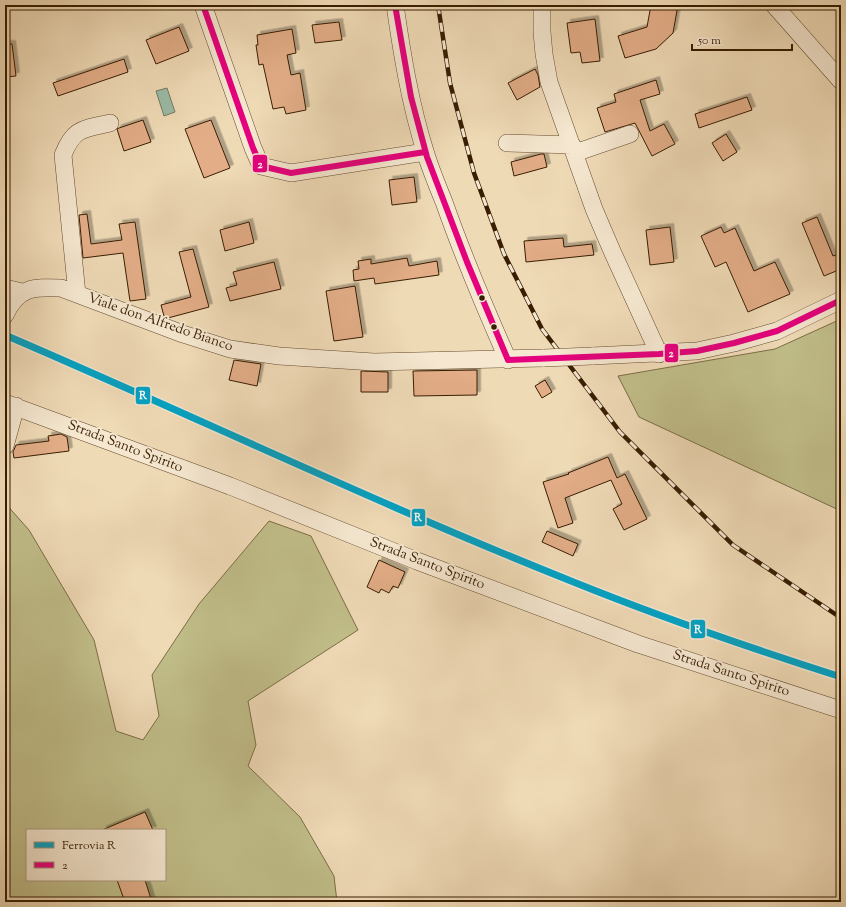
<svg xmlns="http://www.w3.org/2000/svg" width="846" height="907" font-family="'Sorts Mill Goudy',serif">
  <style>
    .green { fill: #c0bd89; stroke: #7c6d45; fill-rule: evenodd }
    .water { fill: #9bbba8; stroke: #737c65 }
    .building { fill: #e2ad87; stroke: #381d01; filter: url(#shadow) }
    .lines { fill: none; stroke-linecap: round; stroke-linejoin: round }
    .minor-casing { stroke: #664c2e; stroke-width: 18 }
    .minor { stroke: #f5e7d0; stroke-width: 17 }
    .rail-casing { stroke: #381d01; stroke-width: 4.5 }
    .rail { stroke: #f5e7d0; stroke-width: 3; stroke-dasharray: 9; stroke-linecap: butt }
    .minor-bridge-casing { stroke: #664c2e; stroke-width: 18; stroke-linecap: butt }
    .minor-bridge { stroke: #f5e7d0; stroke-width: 17 }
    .bus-1-casing { stroke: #f5e7d0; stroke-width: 9 }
    .bus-1 { stroke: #e5007d; stroke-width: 6 }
    .rail-1-casing { stroke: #f5e7d0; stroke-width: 10 }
    .rail-1 { stroke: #03a2c4; stroke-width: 7 }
    .bus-dot { fill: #381d01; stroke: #f5e7d0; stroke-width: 1.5 }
    .labels { text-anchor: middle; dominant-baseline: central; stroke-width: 4; stroke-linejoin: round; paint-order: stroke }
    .street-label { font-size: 14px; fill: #381d01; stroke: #f5e7d0 }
    .line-badge { stroke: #f5e7d0; stroke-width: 1.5 }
    .badge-label { font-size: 11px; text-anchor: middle; font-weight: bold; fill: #fff }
  </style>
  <defs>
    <filter id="shadow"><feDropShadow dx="3.5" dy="-3.5" stdDeviation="0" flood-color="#0004"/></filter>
  </defs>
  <rect width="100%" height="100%" fill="#efdab6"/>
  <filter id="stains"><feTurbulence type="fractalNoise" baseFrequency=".005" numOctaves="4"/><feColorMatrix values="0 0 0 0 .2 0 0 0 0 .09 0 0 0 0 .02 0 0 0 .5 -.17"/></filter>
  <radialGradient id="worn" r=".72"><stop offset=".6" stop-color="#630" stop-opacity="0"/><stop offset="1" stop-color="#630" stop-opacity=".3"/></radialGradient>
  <!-- green -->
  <path class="green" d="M841 319V511L639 417 618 376 775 349Z
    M5 503 29 530 94 640 116 731 143 740 159 716 152 675 199 604 269 521 311 536 358 630 248 701 256 745 248 766 300 817 334 876 337 902H5ZM27 830H165V880H27Z"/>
  <!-- water -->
  <path class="water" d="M167 88 175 112 164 116 156 91Z"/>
  <!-- building -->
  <path class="building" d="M651 5H678L673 33 656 49 625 58 618 36 647 27Z
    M595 19 600 61 582 63 580 52 571 53 567 23Z
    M339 22 342 40 315 43 312 25Z
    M179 27 189 51 156 64 146 40Z
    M292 29 296 53 287 55 291 75 300 73 306 110 286 114 284 107 273 109 263 64 259 65 256 45H258L257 35Z
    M5 44H12L16 76 5 77Z
    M124 59 128 72 58 96 53 83Z
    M535 69 538 75 540 87 517 100 508 83Z
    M656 80 660 94 640 100 650 131 664 124 675 144 652 156 635 123 605 132 597 108 616 102 614 94Z
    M747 97 752 110 699 128 695 114Z
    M143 120 151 142 124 151 117 129 119 128Z
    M211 120 230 168 204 178 185 129Z
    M726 134 737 152 723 161 712 143Z
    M541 154H544L547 167 514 176 511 162Z
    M414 177 417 202 392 205 389 180Z
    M87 214 91 244 122 240 119 224 135 222 146 299 130 301 123 253 83 258 79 215Z
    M817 217 833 256 841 253V269L824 276 802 223Z
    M249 222 254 243 225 251 220 230Z
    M670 227 674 262 650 265 646 230Z
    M721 227 724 233 735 228 754 271 775 262 790 294 748 312 726 262 715 267 701 236Z
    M563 238 564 247 592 244 594 255 526 262 524 241Z
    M193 249 209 307 168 318 164 316 161 305 191 297 179 252Z
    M407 258 409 266 437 261 439 275 375 284 374 278 354 281 353 270 359 269 358 261 371 259V264Z
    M274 262 281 289 230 301 226 288 237 285 233 272Z
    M355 286 363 337 334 341 326 291Z
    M234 360 261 364 257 386 229 380Z
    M477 370V395L414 396 413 371Z
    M361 371 388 372V392H361Z
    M545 380 552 392 542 398 535 386Z
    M61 434 67 437 69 451 14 458 13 452 16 445 49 441 48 436Z
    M608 457 617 478 625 474 647 519 624 530 613 509 622 504 611 480 565 498 573 523 558 528 543 482 569 474 568 473Z
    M547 531 578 544 573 556 542 542Z
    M379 560 405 572 398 588 393 586 389 593 381 589 379 593 367 587Z
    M145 812 153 830H102Z
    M117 880H145L152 902H125Z"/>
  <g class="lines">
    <!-- minor casing -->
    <g class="minor-casing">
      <path id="minor" d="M203 5 253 148 261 166 291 173 425 152
        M395 5C402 54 410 103 425 151 430 168 437 185 444 202 463 256 485 308 508 360
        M542 5V32L544 54 549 82 594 209 612 251 659 354
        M774 5 841 81
        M507 143 572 145
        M575 153 630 134
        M5 288 22 292
        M77 294 63 155C74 127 84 129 110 123
        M5 315C18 287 33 287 61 288L183 334 230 349 279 356 374 362 544 358
        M592 356 697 351 734 343 777 331 841 300
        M5 403 230 486 417 561 638 644 841 710
        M5 446 16 406"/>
    </g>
    <!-- minor -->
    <use href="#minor" class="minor"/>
    <!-- rail casing -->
    <g class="rail-casing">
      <path id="rail" d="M438 5 450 83 474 173 504 254 542 329 620 432 733 545 841 618"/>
    </g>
    <!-- rail -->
    <use href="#rail" class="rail"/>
    <!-- minor-bridge casing -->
    <g class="minor-bridge-casing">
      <path id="minor-bridge" d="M544 358 592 356"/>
    </g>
    <!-- minor-bridge -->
    <use href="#minor-bridge" class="minor-bridge"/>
    <!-- bus-1 casing -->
    <g class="bus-1-casing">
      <path id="bus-1" d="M203 5 253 148 261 166 291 173 425 152
        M395 5 411 97 427 157 467 262 508 360 659 354 697 351 734 343 777 331 841 300"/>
    </g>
    <!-- bus-1 -->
    <use href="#bus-1" class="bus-1"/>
    <!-- rail-1 casing -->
    <g class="rail-1-casing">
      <path id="rail-1" d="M5 335C194 416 380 505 571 581 660 617 750 648 841 677"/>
    </g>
    <!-- rail-1 -->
    <use href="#rail-1" class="rail-1"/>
  </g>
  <!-- markers -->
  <g class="bus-dot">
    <circle cx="482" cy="298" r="3.5"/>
    <circle cx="494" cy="327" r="3.5"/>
  </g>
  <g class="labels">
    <!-- street labels -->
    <g class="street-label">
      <text transform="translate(160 323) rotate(19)">Viale don Alfredo Bianco</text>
      <text transform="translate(125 447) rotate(21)">Strada Santo Spirito</text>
      <text transform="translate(427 564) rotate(21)">Strada Santo Spirito</text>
      <text transform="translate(731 674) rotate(18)">Strada Santo Spirito</text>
    </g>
  </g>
  <g class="line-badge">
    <rect x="252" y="154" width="16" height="19" rx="4" fill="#e5007d"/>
    <rect x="664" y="343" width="15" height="20" rx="4" fill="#e5007d"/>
    <rect x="135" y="386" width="16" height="19" rx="4" fill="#03a2c4"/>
    <rect x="411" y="508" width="15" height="19" rx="4" fill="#03a2c4"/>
    <rect x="690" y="619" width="16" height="20" rx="4" fill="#03a2c4"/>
  </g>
  <g class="badge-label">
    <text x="260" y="168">2</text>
    <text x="671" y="357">2</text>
    <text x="143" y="399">R</text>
    <text x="418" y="521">R</text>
    <text x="698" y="633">R</text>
  </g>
  <!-- margin -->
  <rect width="846" height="907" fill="none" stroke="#efdab6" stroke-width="20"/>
  <rect x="6" y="6" width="834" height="895" fill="none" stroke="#381d01" stroke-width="2"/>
  <rect x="10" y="10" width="826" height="887" fill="none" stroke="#381d01"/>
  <!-- legend -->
  <rect x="26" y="829" width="140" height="52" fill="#f5e7d0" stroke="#a9967d"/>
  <rect x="34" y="842" width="20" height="6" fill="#03a2c4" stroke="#a9967d"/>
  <text x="62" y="849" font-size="12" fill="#381d01">Ferrovia R</text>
  <rect x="34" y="862" width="20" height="6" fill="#e5007d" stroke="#a9967d"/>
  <text x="62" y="869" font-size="12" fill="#381d01">2</text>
  <!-- scale -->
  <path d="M692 44v6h100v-6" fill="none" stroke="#381d01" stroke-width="2"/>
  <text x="698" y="44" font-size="12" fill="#381d01" stroke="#f5e7d0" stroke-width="3" paint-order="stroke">50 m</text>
  <rect width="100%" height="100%" filter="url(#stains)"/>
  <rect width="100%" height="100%" fill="url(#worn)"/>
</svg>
